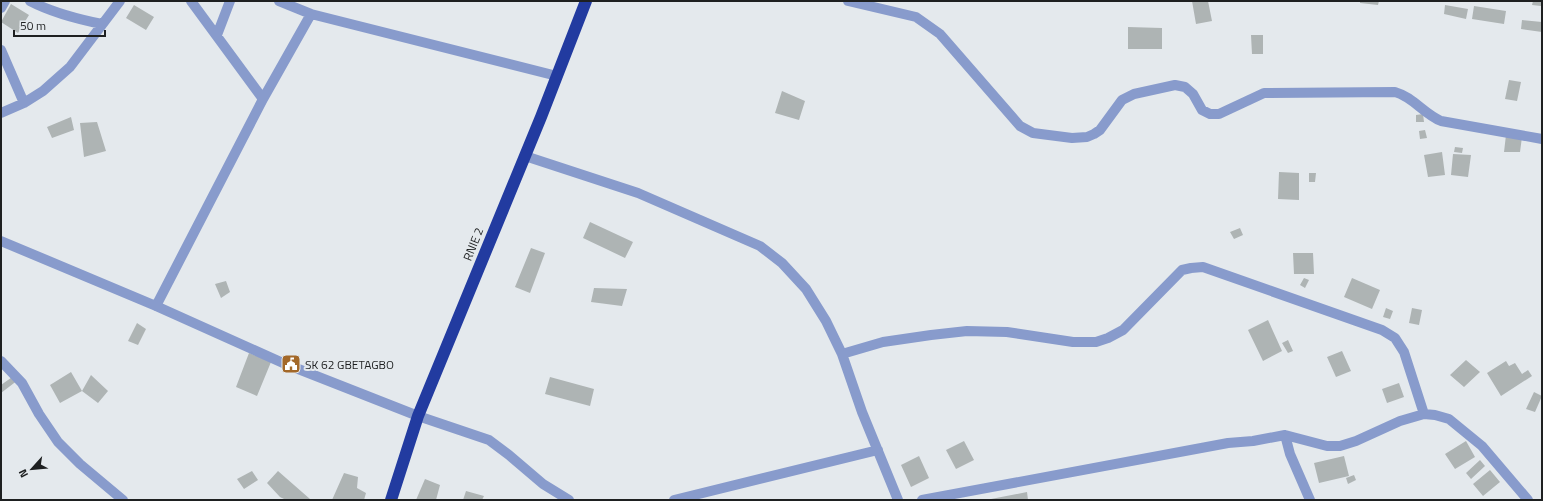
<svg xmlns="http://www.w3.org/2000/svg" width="1543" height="501" font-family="'Titillium Web',sans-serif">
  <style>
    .building { fill: #aeb4b4 }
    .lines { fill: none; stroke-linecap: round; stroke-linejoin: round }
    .minor { stroke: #889bcc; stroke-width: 10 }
    .highway { stroke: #223ba0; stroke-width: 12 }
    .labels { text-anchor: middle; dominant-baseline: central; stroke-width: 4; stroke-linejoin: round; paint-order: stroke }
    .street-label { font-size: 12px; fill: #1e2021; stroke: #e4e9ed }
    .poi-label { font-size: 12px; fill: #1e2021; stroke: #e4e9ed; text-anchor: start }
  </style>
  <rect width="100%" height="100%" fill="#e4e9ed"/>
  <!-- building -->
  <path class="building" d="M1192 1H1208L1212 21 1196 24Z
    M1360 1H1379L1378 5 1360 3Z
    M1533 1H1542L1541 6 1532 5Z
    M11 4 29 15 18 33 1 22Z
    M134 5 154 17 146 30 126 18Z
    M1445 5 1468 9 1466 19 1444 14Z
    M1474 6 1506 11 1504 24 1472 19Z
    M1522 20 1542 22V32L1521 29Z
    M1128 27 1162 28V49H1128Z
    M1251 35H1263V54H1252Z
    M1509 80 1521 82 1517 101 1505 99Z
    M782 91 805 101 799 120 775 113Z
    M1423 114 1424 122H1416V115Z
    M71 117 74 130 52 138 47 127Z
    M97 122 106 151 84 157 80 123Z
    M1425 130 1427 138 1420 139 1419 131Z
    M1506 135 1522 137 1520 152H1504Z
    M1455 147 1463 148 1462 153 1454 152Z
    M1442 152 1445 175 1428 177 1424 155Z
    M1453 154 1471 155 1468 177 1451 175Z
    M1279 172 1299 173V200L1278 199Z
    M1309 173H1316L1315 182H1309Z
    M590 222 633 242 625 258 583 238Z
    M1240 228 1243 235 1234 239 1230 232Z
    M531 248 545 253 530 293 515 287Z
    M1293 253H1313L1314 274H1294Z
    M1304 278 1309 280 1305 288 1300 285Z
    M1352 278 1380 290 1372 309 1344 297Z
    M226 281 230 292 221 298 215 284Z
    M594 288 627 289 622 306 591 302Z
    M1386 308 1393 311 1390 319 1383 317Z
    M1412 308 1422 310 1419 325 1409 323Z
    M1268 320 1282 351 1263 361 1248 330Z
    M137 323 146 329 138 345 128 341Z
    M1288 340 1293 351 1288 353 1282 343Z
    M1342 351 1351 371 1336 377 1327 357Z
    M249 353 271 362 257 396 236 387Z
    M1466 360 1480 372 1464 387 1450 375Z
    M1506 361 1509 366 1515 363 1522 374 1528 370 1532 376 1501 396 1487 373Z
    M71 372 82 391 60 403 50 385Z
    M15 375 18 380 1 393V385Z
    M91 375 108 391 98 403 82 391Z
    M550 377 594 389 590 406 545 394Z
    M1399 383 1404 397 1387 403 1382 389Z
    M1534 392 1542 396 1535 412 1526 409Z
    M964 441 974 460 956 469 946 450Z
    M1466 441 1475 457 1455 469 1445 454Z
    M919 456 929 478 911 487 901 465Z
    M1344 456 1349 476 1319 483 1314 463Z
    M1480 460 1485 466 1471 479 1466 473Z
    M1490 470 1500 482 1483 496 1473 484Z
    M252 471 258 480 244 489 237 479Z
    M278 471 310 499 308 500H286L280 497 267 483Z
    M344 473 358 477 357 488 366 493 364 500H332Z
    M1354 475 1356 480 1348 484 1346 478Z
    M425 479 440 485 436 500H416Z
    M466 491 484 496 482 500H463Z
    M1027 492 1028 500H991V499Z"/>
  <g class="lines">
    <!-- minor -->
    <path class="minor" d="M30 1C53 13 77 19 102 24
      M191 1 263 99
      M279 1 311 14 557 76
      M848 1 916 17 940 34 1020 126 1033 133 1072 138 1087 137 1094 134 1100 130 1122 100 1134 94 1175 85 1185 87 1193 94 1202 110 1210 114H1219L1264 93 1395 92C1413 97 1424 114 1441 121L1542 139
      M1 8 5 1
      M217 35 230 1
      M1 50 24 103
      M1 113 24 103 43 91 70 67 120 1
      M525 156 638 193 760 246 782 263 806 289 826 321 842 354 862 412 898 500
      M1 241 156 306 283 363 418 416 489 440 509 455 543 484 569 500
      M156 306 263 99 311 14
      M842 354 883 342 931 335 967 331 1007 332 1073 342H1096L1108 338 1123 330 1182 270 1191 268 1203 267 1382 330 1395 338 1404 352 1424 414
      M1 361 22 383 39 414 58 442 80 464 123 500
      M1285 435 1290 454 1310 500
      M674 500 878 450
      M922 500 1228 443 1253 441 1285 435 1327 446H1340L1356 441 1400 421 1424 414 1435 415 1449 419 1482 446 1528 500"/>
    <!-- highway -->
    <path class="highway" d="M391 500 418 416 541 117 586 1"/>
  </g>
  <!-- icons -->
  <defs>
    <g id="civic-square" transform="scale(1)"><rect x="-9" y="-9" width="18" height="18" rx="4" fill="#a36829" stroke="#e4e9ed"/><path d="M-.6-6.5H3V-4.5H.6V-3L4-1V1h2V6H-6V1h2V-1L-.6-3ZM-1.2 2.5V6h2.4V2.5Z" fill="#fff"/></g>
  </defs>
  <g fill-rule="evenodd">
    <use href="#civic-square" x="291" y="364"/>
  </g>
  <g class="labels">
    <!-- street labels -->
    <g class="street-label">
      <text transform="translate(473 244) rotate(-68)">RNIE 2</text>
    </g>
    <!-- poi labels -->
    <g class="poi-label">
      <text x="305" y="364">SK 62 GBETAGBO</text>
    </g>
  </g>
  <!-- border -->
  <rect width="1543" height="501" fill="none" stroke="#1e2021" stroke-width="4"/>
  <!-- north arrow -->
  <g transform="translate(32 469) rotate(243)" stroke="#e4e9ed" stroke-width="3" paint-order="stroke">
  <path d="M0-3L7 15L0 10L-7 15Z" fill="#1e2021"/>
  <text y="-6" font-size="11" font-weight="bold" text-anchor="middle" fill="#1e2021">N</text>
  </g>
  <!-- scale -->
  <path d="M14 30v6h91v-6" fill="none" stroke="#1e2021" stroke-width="2"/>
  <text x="20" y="30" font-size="12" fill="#1e2021" stroke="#e4e9ed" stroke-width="3" paint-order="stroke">50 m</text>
</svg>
